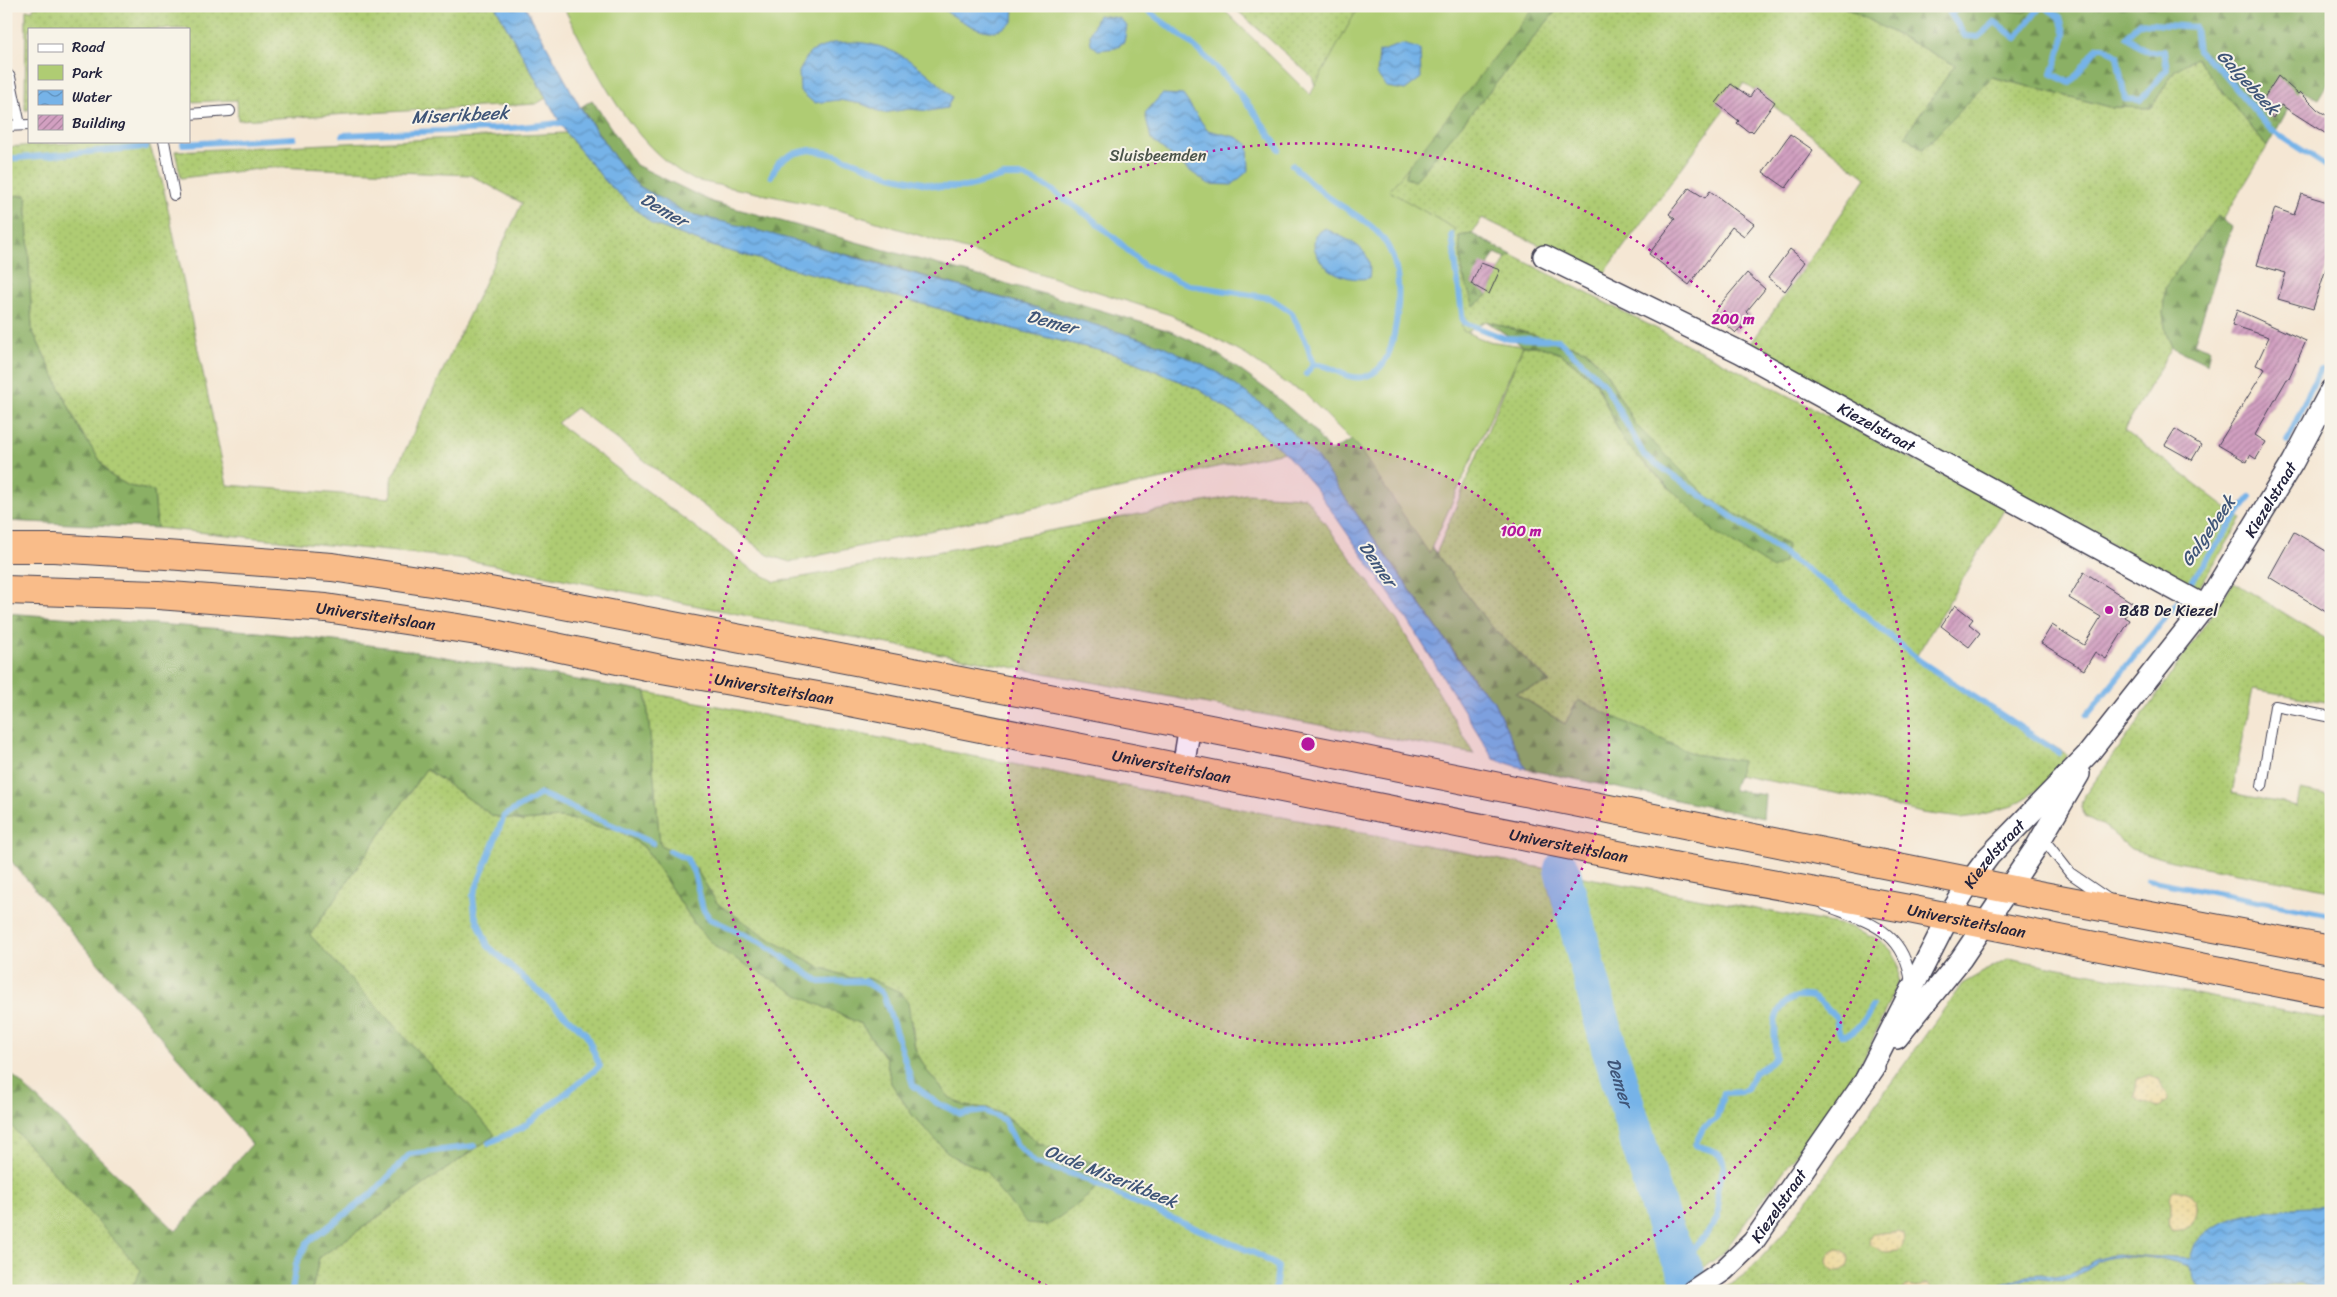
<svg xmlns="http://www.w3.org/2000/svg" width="2337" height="1297" font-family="Sriracha,sans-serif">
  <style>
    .grass { fill: url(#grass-dots); stroke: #687757 }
    .forest { fill: url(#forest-firs); stroke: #566950 }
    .sand { fill: url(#sand-dots); stroke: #887e6c }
    .park { fill: #afcc73; stroke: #687757 }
    .water { fill: url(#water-waves); stroke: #4c6a92 }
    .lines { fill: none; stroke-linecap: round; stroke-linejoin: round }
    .stream { stroke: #76b3e8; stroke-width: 6 }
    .river { stroke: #76b3e8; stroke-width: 36 }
    .building { fill: url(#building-hatch) }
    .lane-casing { stroke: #424052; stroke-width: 12 }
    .street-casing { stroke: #424052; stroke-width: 24 }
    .highway-casing { stroke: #424052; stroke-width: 30 }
    .lane { stroke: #fff; stroke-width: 10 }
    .street { stroke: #fff; stroke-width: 21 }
    .highway { stroke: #f9bc89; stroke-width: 28 }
    .ring { fill: none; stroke: #b5179e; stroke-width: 2.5; stroke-dasharray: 2.5 5 }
    .poi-dot { fill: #b5179e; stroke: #f7f3e8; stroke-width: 2 }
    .labels { text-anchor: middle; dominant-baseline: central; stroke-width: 4; stroke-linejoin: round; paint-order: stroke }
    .park-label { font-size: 16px; fill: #4c554c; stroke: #f7f3e8 }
    .street-label { font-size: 16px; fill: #22223b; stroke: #f7f3e8 }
    .poi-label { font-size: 16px; fill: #22223b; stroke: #f7f3e8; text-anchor: start }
    .water-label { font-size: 18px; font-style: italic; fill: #3f5578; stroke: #f7f3e8 }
    .centre { fill: #b5179e; stroke: #f7f3e8; stroke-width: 2.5 }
    .ring-label { font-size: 15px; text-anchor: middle; font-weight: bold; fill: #b5179e; stroke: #f7f3e8; stroke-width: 4; stroke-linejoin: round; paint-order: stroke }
  </style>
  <defs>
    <pattern id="grass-dots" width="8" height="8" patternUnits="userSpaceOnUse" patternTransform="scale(1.25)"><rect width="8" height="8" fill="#afcc73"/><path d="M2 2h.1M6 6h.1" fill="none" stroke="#96af64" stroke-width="1.8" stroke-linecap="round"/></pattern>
    <pattern id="forest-firs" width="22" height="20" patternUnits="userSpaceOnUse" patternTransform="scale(1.25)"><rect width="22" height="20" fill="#8bb065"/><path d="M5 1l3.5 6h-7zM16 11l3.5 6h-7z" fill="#718f54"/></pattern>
    <pattern id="sand-dots" width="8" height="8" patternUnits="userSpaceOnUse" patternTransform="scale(1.25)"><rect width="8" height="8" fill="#eeda9e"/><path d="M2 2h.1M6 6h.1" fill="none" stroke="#ccbb89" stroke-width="1.8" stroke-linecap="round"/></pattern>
    <pattern id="water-waves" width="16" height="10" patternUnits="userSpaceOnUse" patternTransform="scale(1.25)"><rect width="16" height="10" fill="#76b3e8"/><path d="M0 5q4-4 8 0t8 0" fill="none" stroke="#6091bd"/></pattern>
    <pattern id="building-hatch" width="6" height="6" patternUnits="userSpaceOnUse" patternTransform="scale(1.25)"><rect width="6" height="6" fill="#d2a0c1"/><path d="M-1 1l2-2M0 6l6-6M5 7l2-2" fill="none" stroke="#aa829e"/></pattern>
  </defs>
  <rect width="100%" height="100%" fill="#f7f3e8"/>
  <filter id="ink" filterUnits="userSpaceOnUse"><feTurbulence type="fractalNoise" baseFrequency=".02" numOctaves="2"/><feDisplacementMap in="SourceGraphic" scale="10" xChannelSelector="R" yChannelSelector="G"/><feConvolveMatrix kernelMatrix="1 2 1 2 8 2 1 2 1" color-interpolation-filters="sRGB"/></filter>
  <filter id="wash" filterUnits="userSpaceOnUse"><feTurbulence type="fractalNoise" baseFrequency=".0096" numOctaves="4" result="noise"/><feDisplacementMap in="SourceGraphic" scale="20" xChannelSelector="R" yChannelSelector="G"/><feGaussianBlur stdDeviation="1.12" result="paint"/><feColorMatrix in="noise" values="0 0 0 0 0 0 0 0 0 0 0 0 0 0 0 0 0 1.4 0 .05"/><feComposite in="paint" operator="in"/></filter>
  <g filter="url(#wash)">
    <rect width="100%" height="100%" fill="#f5e7d4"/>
    <!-- grass -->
    <path class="grass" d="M34 6H495L546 98 536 104 238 120 237 100 189 102V29H29V110H25L26 10H33Z
      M1232 6H1531L1415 181 1560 6H1842L1955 65 1905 136 1923 149 1991 77 2110 107 2151 108 2175 70 2196 58 2267 147 2223 220 2218 216 2166 333 2172 347 2124 430 2242 519 2197 591 1748 348 1866 178 1744 83 1603 275 1482 218 1472 234 1459 236 1462 274 1474 305 1488 295 1506 258 1512 255 2006 507 1914 660 2068 755 2044 785 2029 796 2012 806 1976 816 1961 818 1922 813 1862 798 1737 775 1741 761 1693 754 1578 700 1565 724 1514 692 1550 682 1488 623 1436 554 1523 346H1539L1561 354 1595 381 1624 442 1670 489 1787 545 1707 496 1634 423 1605 370 1586 350 1486 321 1447 344 1317 91 1312 77Z
      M1965 6H2035L2025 12Z
      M566 133 607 183 653 224 715 247 1013 329 1118 355 1200 390 1252 426 1284 452 790 562 768 555 576 408 557 423 751 569 776 582 1246 494 1305 497 1395 617 1474 754 873 641 458 558 157 528 154 491 129 486 110 475 81 432 32 330 26 195 6 196V147L98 141H148L162 181 227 485 391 498V480L522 203 470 175 276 167 181 178 175 151Z
      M2234 582 2331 642V703L2253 689 2232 793 2297 806 2300 790 2331 796V890L2172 861 2131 849 2104 826 2086 817 2081 808 2085 795 2143 715Z
      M646 692 1547 869 1548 888 1640 1185 1663 1251 1675 1276 1672 1285 1666 1291H312L319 1258 495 1135 310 935 426 769 493 816 522 821 560 818 575 820 596 827 617 829 644 847 696 926 802 997 861 1024 886 1058 891 1083 913 1116 950 1155 987 1172 999 1191 1104 1167 1040 1144 1003 1114 987 1108 965 1106 950 1098 927 1071 915 1049 912 1020 871 979 851 978 820 967 766 937 717 903 695 867 660 844Z
      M1578 876 1848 926C1874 937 1904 946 1898 981L1866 1055 1835 1102 1722 1254 1703 1268 1684 1249 1676 1231 1658 1174Z
      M2008 958 2331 1020V1291H1721L1748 1272 1782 1235 1962 984Z
      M6 1120 142 1270 130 1291H6Z"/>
    <!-- forest -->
    <path class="forest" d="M1531 6H1560L1415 181 1405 178 1410 162Z
      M1842 6H1965L2024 12 2035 6H2328L2331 8V79L2319 99 2299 89 2267 147 2196 58 2175 70 2151 108 2110 107 1992 77 1923 149 1905 136 1955 65Z
      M592 100 636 165 712 202 1080 304 1170 331 1212 350 1273 394 1311 427 1330 452 1352 440 1488 623 1550 683 1515 693 1565 724 1578 700 1693 754 1742 761 1733 790 1765 795 1763 818 1526 769 1493 700 1477 684 1317 458 1161 345 1059 314 879 263 686 213 637 185 617 161 581 107Z
      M26 195 32 330 81 432 110 475 129 486 154 491 157 528 6 521V196Z
      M2217 216 2232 227 2194 343 2210 349 2207 364 2172 347 2166 333 2163 314 2165 287Z
      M1472 234 1512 255 1506 258 1495 253 1488 266 1474 283 1488 295 1474 306 1462 274 1459 236Z
      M1486 321 1585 350 1605 370 1634 423 1707 496 1787 545 1784 561 1773 569 1713 531 1624 442 1595 380 1561 354 1539 346H1523Z
      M6 613 250 631 394 648 646 692 660 844 695 867 717 903 766 937 820 967 851 978 871 979 900 992 908 1003 915 1049 927 1071 950 1098 965 1106 987 1108 1003 1114 1040 1144 1104 1167 1095 1189 1081 1202 1048 1225 1027 1223 999 1191 987 1172 950 1155 913 1116 891 1083 886 1058 861 1024 802 997 717 948 696 926 644 847 617 829 596 827 575 820 560 818 522 821 493 816 426 769 310 935 495 1135 319 1258 312 1291H130L141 1270 6 1120V1069L176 1231 252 1144 6 855Z"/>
    <!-- sand -->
    <path class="sand" d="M2150 1075 2159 1079C2159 1089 2170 1090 2168 1101L2159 1107 2141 1102 2135 1097 2137 1079Z
      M2175 1190C2179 1191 2184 1191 2187 1192 2207 1200 2195 1236 2171 1231L2168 1224C2169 1219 2172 1214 2172 1208 2172 1200 2167 1196 2175 1190Z
      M1898 1231 1903 1234C1905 1242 1904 1246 1898 1251L1886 1252 1870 1245 1869 1240 1872 1234Z
      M1827 1260a11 11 0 1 1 22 0a11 11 0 1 1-22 0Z
      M1928 1283 1933 1291H1902L1908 1286 1917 1288Z"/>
    <!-- park -->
    <path class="park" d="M563 6H1220L1310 95 1359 6H1535L1389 191 1455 229C1450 246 1456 244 1457 260 1459 284 1457 307 1463 331L1487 341 1523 346 1429 553 1358 447 1303 392 1285 383 1246 355 1171 315 839 210 694 180C630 147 595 68 563 6Z"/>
    <!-- water -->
    <path class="water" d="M495 6H525L580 107 617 161 637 185 686 213 749 228 1059 314 1161 345 1217 372 1270 410 1317 458 1476 684 1493 700 1526 769 1494 759 1407 619 1317 490 1284 452 1252 426 1200 390 1118 355 1013 329 715 247 652 224 607 183 566 133Z
      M939 6H1014L1013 22C1009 25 1004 28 999 30 982 36 952 16 939 6Z
      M1098 15 1119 18 1127 26 1124 42 1116 48 1098 50 1091 44 1090 34Z
      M832 43C842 43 854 41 864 43 899 48 928 71 952 97L947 108 929 111 909 109 883 113 862 104 839 100 814 103 800 91 799 72 809 53Z
      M1402 44 1420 49 1421 78 1405 90 1386 87 1377 74 1379 52Z
      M1162 94 1183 95 1207 130 1236 137 1248 144 1249 170 1232 185 1209 184 1187 169 1151 139 1145 113Z
      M1325 228C1347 241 1375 246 1369 278 1349 282 1322 272 1315 250 1313 246 1315 240 1315 235Z
      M2331 1206V1291H2322L2299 1283 2269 1285 2259 1290 2205 1291 2200 1287 2189 1267C2163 1259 2129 1251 2102 1260 2089 1264 2080 1277 2065 1280 2052 1283 2039 1276 2023 1279 2007 1283 2003 1291 1984 1291L2027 1275 2041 1274 2054 1277 2071 1273 2095 1260 2115 1254 2190 1259C2192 1254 2193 1248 2195 1244 2221 1208 2291 1208 2331 1206Z"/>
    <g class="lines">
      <!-- stream -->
      <path class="stream" d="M1142 6C1160 21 1180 33 1197 49 1230 79 1255 110 1279 149
        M1886 6H1887
        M1963 6 1950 13 1965 36 1978 37 1995 22 2016 38 2041 6
        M2043 6 2060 17 2065 35 2052 74 2070 83 2098 47H2104L2117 56 2125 99 2141 100 2167 69 2164 51 2148 52 2127 37 2138 23 2195 27 2198 51 2218 67 2271 130 2331 169
        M343 135 513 128 569 122
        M183 144 294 138
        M6 159 146 147
        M1292 165C1303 175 1314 186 1326 195 1341 207 1359 215 1373 228 1403 254 1401 299 1394 334 1391 351 1385 370 1367 376 1347 383 1332 363 1313 365L1306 374
        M771 176 779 162 792 154 810 150 836 155 891 176 940 187H966L1004 176H1023L1046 186 1091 218 1117 240 1143 265 1189 285 1270 298 1291 312 1307 344 1313 365
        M1452 235 1463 322 1504 338 1559 340 1605 385 1644 455 1830 586 1920 661 2059 753
        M2329 348 2331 341
        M2287 441 2320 369
        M2191 582 2250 497
        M2087 715 2178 602
        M670 851 687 859 694 873 703 909 710 919 762 943 820 982 864 981 883 993 913 1085 937 1103 961 1114 985 1111 1004 1120 1017 1145 1035 1163 1079 1176 1127 1199 1261 1256 1278 1267 1275 1291
        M2148 880 2331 915
        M489 1143 523 1127 600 1066 586 1034 488 946 475 915 473 896 504 816 541 794 653 843
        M1680 1259C1695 1247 1714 1231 1719 1211 1720 1204 1715 1197 1718 1185 1720 1176 1727 1168 1722 1159 1718 1150 1703 1148 1695 1145L1703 1128 1716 1119 1724 1093 1741 1092 1747 1089 1754 1073 1770 1063 1776 1057C1774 1033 1769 1011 1793 998 1798 996 1807 995 1812 997 1821 1001 1829 1011 1836 1017L1838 1029 1842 1035C1857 1036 1865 1018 1872 1006
        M292 1291 296 1264 307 1243 374 1192 410 1154 474 1146"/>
      <!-- river -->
      <path class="river" id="s1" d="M1562 869 1609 1047 1665 1229 1696 1291"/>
    </g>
    <g id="blocks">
      <!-- building -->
      <path class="building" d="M2278 76 2298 94 2300 92 2318 110 2331 118V137L2281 105 2273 118 2258 107Z
        M1731 84 1750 97 1756 88 1775 102 1753 132 1751 130 1749 132 1737 123 1739 121 1716 103Z
        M1790 134 1813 150 1786 188 1763 172Z
        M1689 188 1705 198 1710 191 1754 224 1744 236 1732 227 1689 285 1649 254 1675 219 1669 214Z
        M2301 194 2331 203V253L2313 309 2278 299 2286 273 2257 265 2275 208 2294 215Z
        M1790 249 1806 262 1785 291 1768 278Z
        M1481 263 1500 270 1489 294 1471 284Z
        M1747 273 1765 289 1746 312 1750 316 1736 333 1713 313Z
        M2237 310 2306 341 2289 379H2287L2255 435 2266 442 2256 459 2250 455 2247 462 2218 445 2265 369 2256 365 2269 337 2232 325Z
        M2175 429 2201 445 2192 460 2165 445Z
        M2294 532 2331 554V615L2269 577Z
        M2084 572 2133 603 2125 617 2130 620 2106 659 2095 652 2084 670 2041 643 2052 625 2084 645 2101 617 2069 598Z
        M1955 605 1973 619 1969 624 1980 633 1969 647 1941 626Z"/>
    </g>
  </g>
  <g filter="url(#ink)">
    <use href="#blocks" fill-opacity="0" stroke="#424052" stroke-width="1"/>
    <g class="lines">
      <!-- lane casing -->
      <g class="lane-casing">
        <path id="lane" d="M6 73 10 77 20 125
          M189 114 230 111
          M6 126 29 125
          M164 141 174 195
          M2262 786 2275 706 2331 717
          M2042 837 2070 873 2108 899
          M1825 905C1869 923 1904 929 1911 983"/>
      </g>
      <!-- street casing -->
      <g class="street-casing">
        <g id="street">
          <path id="s2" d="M1544 256 1740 352 2205 606"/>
          <path d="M1183 768 1190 725"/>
          <path d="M1897 1038 1961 959 2035 849 2079 774"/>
          <path id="s3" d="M1866 1079 1948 918 1971 880 1989 856 2089 753 2205 606 2293 462 2331 390"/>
          <path id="s4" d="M1693 1291 1724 1270 1753 1242 1874 1068"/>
        </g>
      </g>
      <!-- highway casing -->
      <g class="highway-casing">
        <g id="highway">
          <path d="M6 548H54L166 555 332 567 490 591 1190 725 2038 895 2331 950"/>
          <path id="s5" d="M6 590 158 595 326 608 484 632 656 668 835 699 1678 867 1909 909 2331 993"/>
        </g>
      </g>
      <!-- lane -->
      <use href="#lane" class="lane"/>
      <!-- street -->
      <use href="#street" class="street"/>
      <!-- highway -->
      <use href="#highway" class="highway"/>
    </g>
  </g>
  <!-- distance rings -->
  <circle cx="1308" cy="744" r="301" fill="#b5179e" fill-opacity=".12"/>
  <g class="ring">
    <circle cx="1308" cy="744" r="301"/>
    <path d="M1054 1289A601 601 0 1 1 1562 1289"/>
  </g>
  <!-- markers -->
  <circle class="poi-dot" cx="2109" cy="610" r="5"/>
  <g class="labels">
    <!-- park labels -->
    <g class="park-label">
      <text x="1158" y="155">Sluisbeemden</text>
    </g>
    <!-- street labels -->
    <g class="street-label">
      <text stroke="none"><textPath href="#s2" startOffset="374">Kiezelstraat</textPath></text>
      <text stroke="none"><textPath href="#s3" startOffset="711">Kiezelstraat</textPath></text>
      <text stroke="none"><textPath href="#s5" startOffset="371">Universiteitslaan</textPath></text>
      <text stroke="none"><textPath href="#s5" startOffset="776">Universiteitslaan</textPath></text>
      <text stroke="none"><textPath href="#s5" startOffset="1181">Universiteitslaan</textPath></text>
      <text stroke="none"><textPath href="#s5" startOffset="1586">Universiteitslaan</textPath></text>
      <text stroke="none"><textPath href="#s3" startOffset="260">Kiezelstraat</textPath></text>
      <text stroke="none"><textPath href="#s5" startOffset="1991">Universiteitslaan</textPath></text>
      <text stroke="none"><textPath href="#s4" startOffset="122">Kiezelstraat</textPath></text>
    </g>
    <!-- poi labels -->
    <g class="poi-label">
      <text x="2119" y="610">B&amp;B De Kiezel</text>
    </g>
    <!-- water labels -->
    <g class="water-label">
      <text transform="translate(2248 82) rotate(47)">Galgebeek</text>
      <text transform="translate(460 115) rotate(-3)">Miserikbeek</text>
      <text transform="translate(664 210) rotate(30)">Demer</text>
      <text transform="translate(1052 322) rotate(15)">Demer</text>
      <text transform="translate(2208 531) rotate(-55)">Galgebeek</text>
      <text transform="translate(1378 564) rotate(55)">Demer</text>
      <text stroke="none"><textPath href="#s1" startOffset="221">Demer</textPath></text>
      <text transform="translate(1111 1176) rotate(22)">Oude Miserikbeek</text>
    </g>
  </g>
  <circle cx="1308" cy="744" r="8" class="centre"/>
  <g class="ring-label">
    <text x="1733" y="324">200 m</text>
    <text x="1521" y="536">100 m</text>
  </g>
  <!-- margin -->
  <rect width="2337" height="1297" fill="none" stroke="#f7f3e8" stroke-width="25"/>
  <!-- legend -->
  <rect x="28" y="28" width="162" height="115" fill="#f7f3e8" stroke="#a29fa3"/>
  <rect x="38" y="44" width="25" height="8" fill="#ffffff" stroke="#a29fa3"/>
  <text x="72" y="52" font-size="15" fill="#22223b">Road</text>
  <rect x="38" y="65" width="25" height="15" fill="#afcc73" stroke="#a29fa3"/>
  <text x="72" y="78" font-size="15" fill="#22223b">Park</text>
  <rect x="38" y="90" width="25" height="15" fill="url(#water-waves)" stroke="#a29fa3"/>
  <text x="72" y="102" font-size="15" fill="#22223b">Water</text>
  <rect x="38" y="115" width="25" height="15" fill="url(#building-hatch)" stroke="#a29fa3"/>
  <text x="72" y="128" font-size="15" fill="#22223b">Building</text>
</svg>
